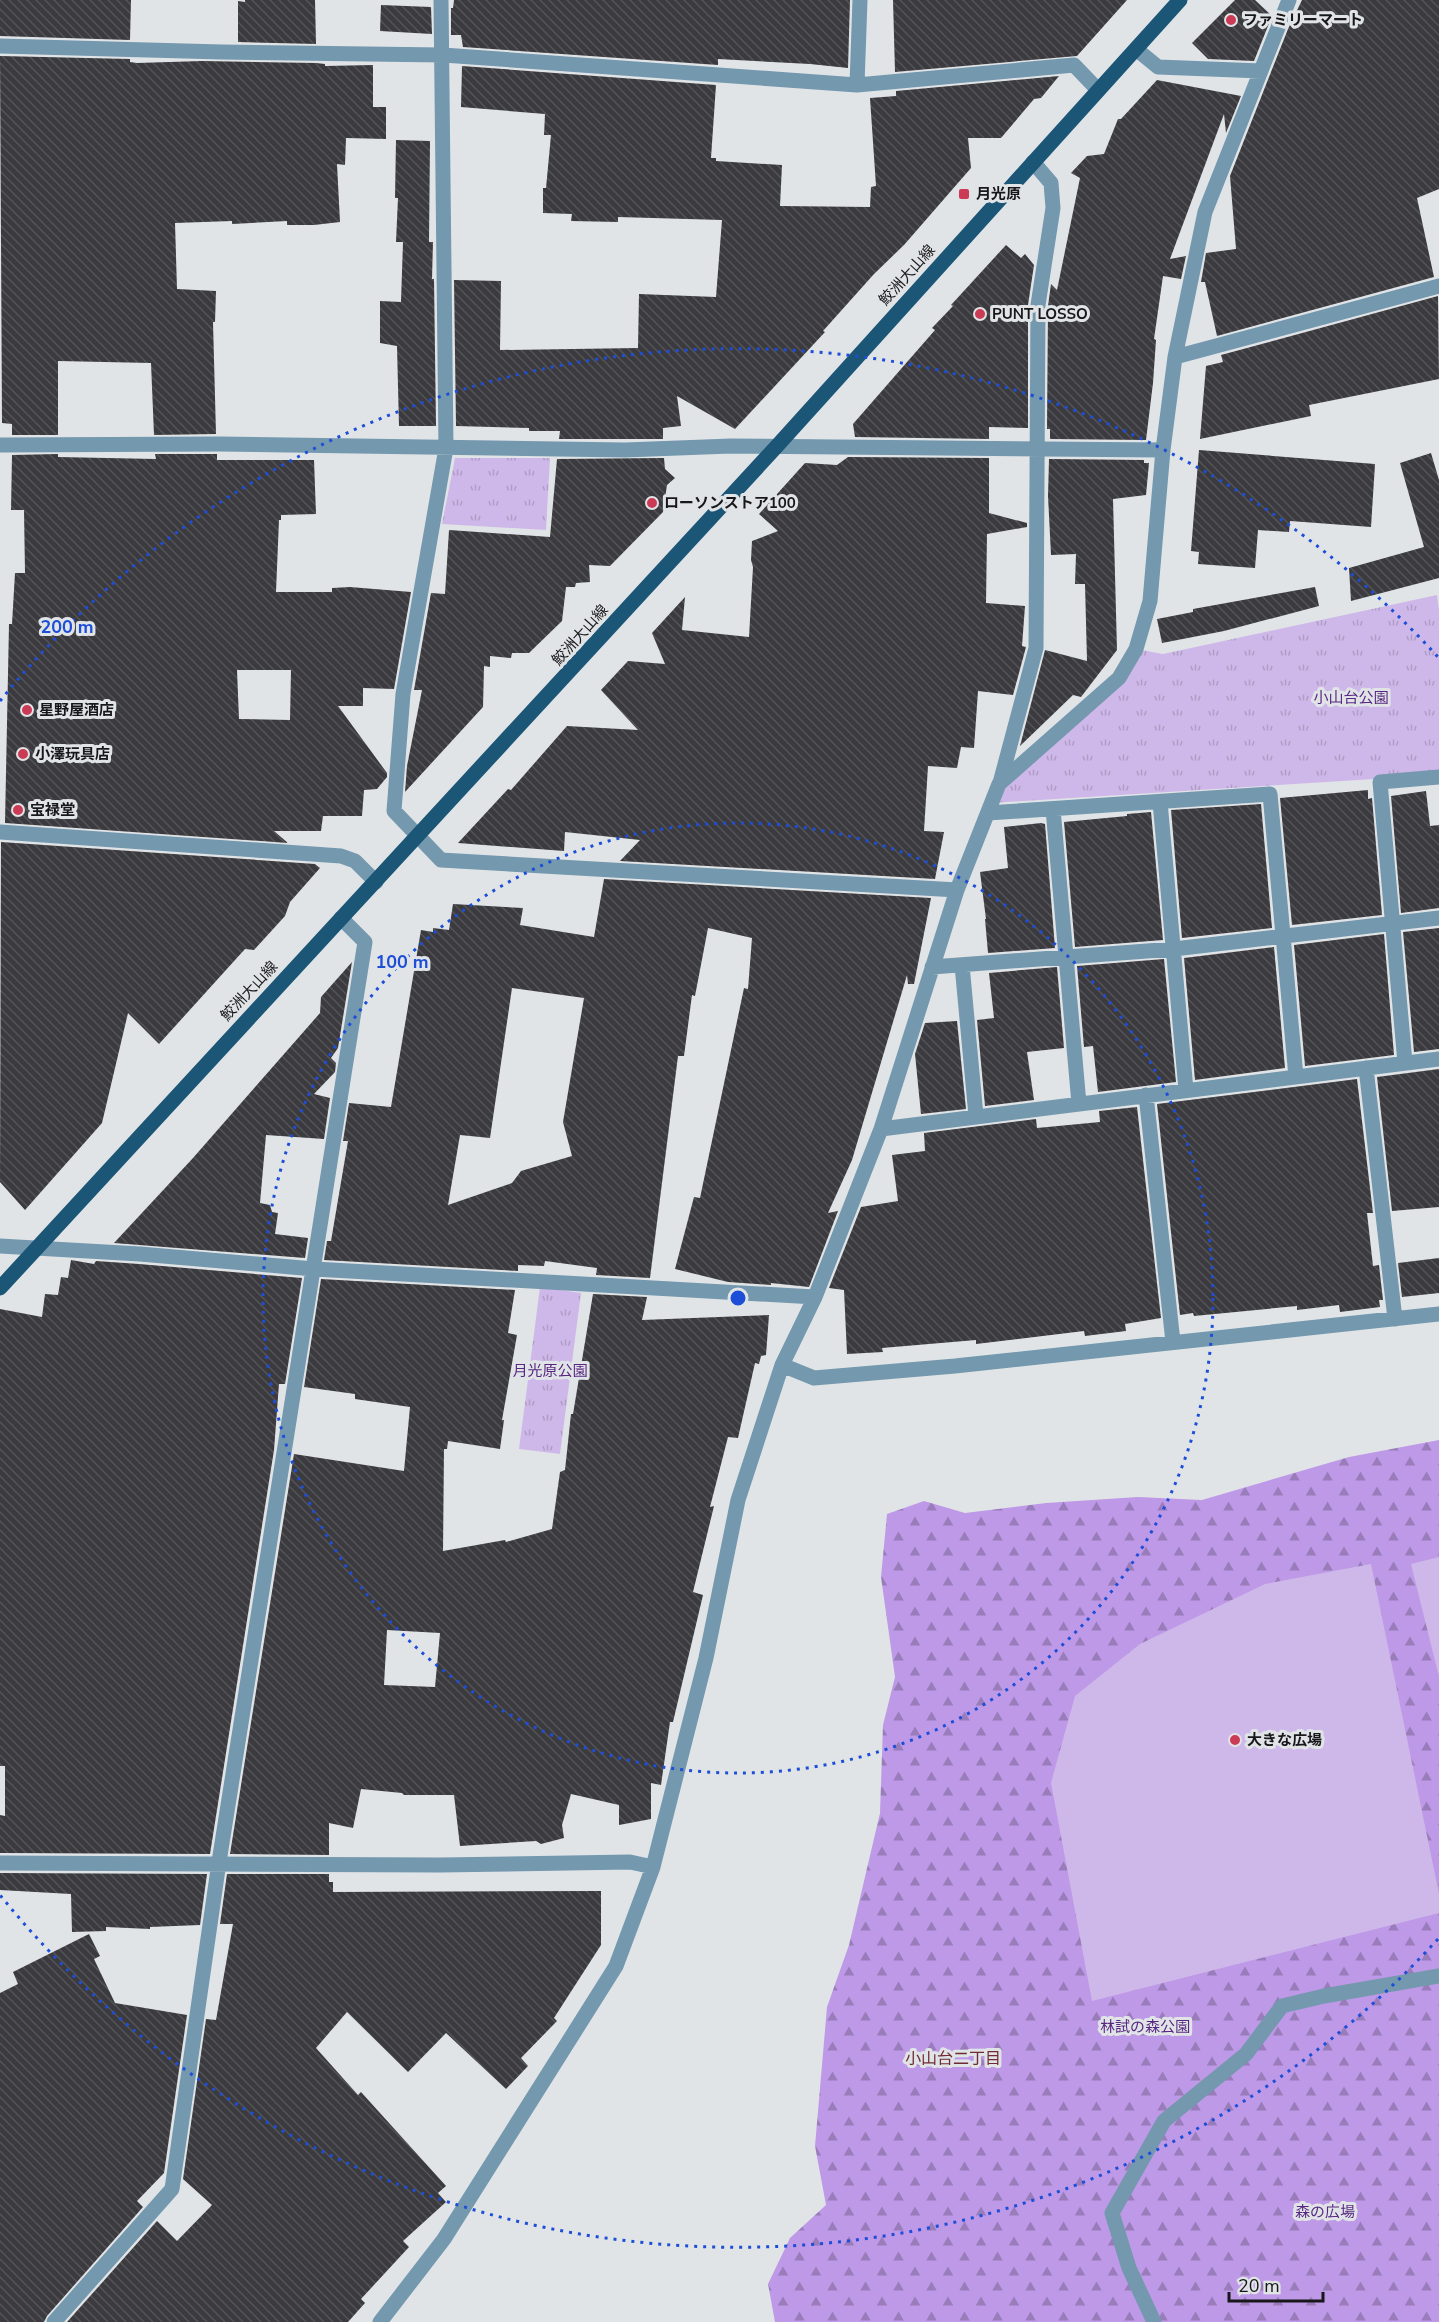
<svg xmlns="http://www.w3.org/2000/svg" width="1439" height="2322" font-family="'Nunito Sans','Noto Sans JP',sans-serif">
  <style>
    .grass { fill: url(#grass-tufts) }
    .forest { fill: url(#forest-firs) }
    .pitch { fill: #ceb8e9 }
    .building { fill: url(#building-back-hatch); fill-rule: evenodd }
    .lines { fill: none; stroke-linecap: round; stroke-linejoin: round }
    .minor { stroke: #7498ae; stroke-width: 15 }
    .major { stroke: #1b5676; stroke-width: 15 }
    .ring { fill: none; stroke: #1d4ed8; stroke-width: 3; stroke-dasharray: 3 6 }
    .poi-dot { fill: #cb3b55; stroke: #e1e4e7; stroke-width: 2 }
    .labels { text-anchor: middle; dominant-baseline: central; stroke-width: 6; stroke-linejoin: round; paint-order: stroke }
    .poi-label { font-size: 15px; font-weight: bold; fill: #171719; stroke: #e1e4e7; text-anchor: start }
    .street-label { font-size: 15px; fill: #171719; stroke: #e1e4e7 }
    .park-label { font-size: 15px; fill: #582781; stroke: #e1e4e7 }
    .neighbourhood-label { font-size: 16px; fill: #702a33; stroke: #e1e4e7 }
    .centre { fill: #1d4ed8; stroke: #e1e4e7; stroke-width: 3 }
    .ring-label { font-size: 18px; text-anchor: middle; font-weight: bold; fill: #1d4ed8; stroke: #e1e4e7; stroke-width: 6; stroke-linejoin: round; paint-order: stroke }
  </style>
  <defs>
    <pattern id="grass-tufts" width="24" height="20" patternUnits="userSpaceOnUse" patternTransform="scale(1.5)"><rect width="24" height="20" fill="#ceb8e9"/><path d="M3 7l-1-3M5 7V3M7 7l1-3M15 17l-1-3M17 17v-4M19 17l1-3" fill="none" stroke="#b09dc7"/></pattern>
    <pattern id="forest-firs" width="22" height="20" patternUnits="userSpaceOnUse" patternTransform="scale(1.5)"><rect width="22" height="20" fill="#be99e7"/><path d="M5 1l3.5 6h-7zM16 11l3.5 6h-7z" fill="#997cba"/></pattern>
    <pattern id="building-back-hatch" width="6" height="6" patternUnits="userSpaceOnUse" patternTransform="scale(1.5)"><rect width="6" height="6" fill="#3b3b3f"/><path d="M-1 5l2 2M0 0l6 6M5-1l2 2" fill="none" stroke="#545458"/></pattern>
  </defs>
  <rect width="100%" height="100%" fill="#e1e4e7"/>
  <!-- grass -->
  <path class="grass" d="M455 458H550L546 530 442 524Z
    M1437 595 1439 610V775L992 803 999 784 1119 678 1136 649 1163 654Z
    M540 1287 581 1293 560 1454 519 1449Z"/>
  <!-- forest -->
  <path class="forest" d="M1439 1440V2322H775L768 2284 790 2238 826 2205 815 2146 827 2007 849 1945 880 1813 883 1725 895 1677 881 1577 887 1514 924 1501 965 1513 1046 1503 1138 1497 1202 1500 1349 1457Z"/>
  <!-- pitch -->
  <path class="pitch" d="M1439 1557V1677L1411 1564Z
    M1371 1564 1439 1894V1913L1092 2001 1051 1783 1075 1696 1140 1644 1265 1584Z"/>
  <!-- building -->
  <path class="building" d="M0 0H131L130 40 0 36Z
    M245 0H315L316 44 238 42V1L245 2Z
    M454 0H850L848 68 810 64 718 59V65L463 47 461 35H451V8H453Z
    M893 0H1127L1077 56 895 72Z
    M1235 0H1255L1272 16 1254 61 1208 59 1192 43Z
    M1302 0H1439V189L1417 198 1434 277 1217 336 1205 282H1201L1206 253 1236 249 1230 176 1288 29Z
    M381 5 431 7 432 34 380 31Z
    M0 56 130 59V62L137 63 202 61 316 63 325 64V66L373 65V107H386V139L346 138 345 165 337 164 340 222 314 225H287V221L232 224V221L175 223 177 289 216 291 215 322H213L216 434 154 435 151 363 58 361V435H12V424L2 423Z
    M462 66 716 85 711 158H716V161L782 165 780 206 870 207 871 187 876 186 870 98 896 96V91L1059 76 1041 98 1034 99 1001 138H968L971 168 904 245 874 274 823 331 825 332 735 429 677 396 681 426 663 428V439H559L560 431H529V428L456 426 454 280 501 281 500 350 638 348 639 294 716 297 722 220 618 217V222L571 221 572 214 543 213V188H546L551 135H544L545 114 461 107Z
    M1157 80 1241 96 1226 133 1224 114 1170 259 1186 256 1181 279 1163 276 1154 339 1156 340 1153 383 1146 440 1050 439V429H1047L1048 306 1051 284 1057 290 1080 178 1071 173 1087 156 1104 154 1118 119H1121Z
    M396 140 430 141 429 242H433L432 279H434L436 426H399L397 346 380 343V301L401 302 403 242H396L398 198H395Z
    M1006 245 1021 258 1025 254 1034 265 1028 305V428L989 427V439L855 437 853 424 935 330 932 328 953 306 951 305Z
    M1438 296 1439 379 1309 405 1311 416 1200 439 1206 366 1223 362 1221 355Z
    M1199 450 1375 464 1371 527 1290 521 1289 532 1258 530 1255 568 1198 564 1199 552 1191 551Z
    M1431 453 1439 480V578L1351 601 1349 568 1424 547 1400 463Z
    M58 454V457L156 459 155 454H217V460H314L316 514 281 515V520H279L276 592H332V588L350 587 411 592 394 689 363 688V706H338L387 773V777L377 789 364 790 362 816H323L321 831H274L288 843 5 823 9 624H12L15 573H25L24 510H11L12 455ZM237 670H291L290 720 239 719Z
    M848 457 989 458V513L1027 523V527L987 534 986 603 1025 606 1022 646 1026 647 1013 695 978 691 974 748 961 747 957 768 928 766 924 831 944 832 935 879 620 861 640 840 565 832 564 851 458 843 508 789 511 790 567 726 638 730 601 690 628 661 665 664 652 633 685 597 682 630 749 637 753 567 751 560 752 541 778 531 759 514 805 463 837 465Z
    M664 458 665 469 675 478 667 485 663 512 610 566 589 565 590 582 576 583 575 587H566L562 621 529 653H512L511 658 490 656V667L484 666 483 707 405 792 407 766 422 690H414L431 593 445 594 449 530 550 537 557 459Z
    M1049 459 1144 460V463H1149L1146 495 1113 499 1117 650 1081 697 1073 695 1020 746 1045 650 1087 661 1085 584H1075L1076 554 1051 555 1048 496Z
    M1315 587 1319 606 1224 631 1162 643 1157 619 1193 612V609Z
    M1368 790V799L1372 798 1382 915 1292 925 1280 798Z
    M1426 791 1430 826 1439 825V908L1401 913 1391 796Z
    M1261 804 1272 928 1182 938 1171 810Z
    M1151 812 1163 940 1075 947 1064 822 1127 816V814Z
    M1041 823 1045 824 1055 948 988 953 985 919H986L980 872 1008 868 1004 827Z
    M1 842 315 864 320 868 290 902 285 916 254 950 245 949 159 1044 128 1013 102 1123 25 1210 0 1182Z
    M604 879 931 898 914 984H908L907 975 852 1160 828 1213 838 1211 809 1287 771 1283V1285L728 1282 675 1269 694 1197 700 1198 744 988 748 989 752 938 708 928 695 996 692 995 684 1056H678L650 1278 596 1275 597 1268 545 1261 544 1266 518 1265V1271L324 1260 327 1241H331L348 1141H343L349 1103 391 1107 421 930 433 932V928L449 930 453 904 523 908 520 925 594 937ZM512 988 584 998 563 1122 572 1156 521 1171 512 1183 448 1205 460 1135 490 1138Z
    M1439 928V1049L1414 1052 1403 932Z
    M1384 934 1394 1055 1305 1066 1294 945Z
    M1274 947 1285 1068 1195 1080 1184 958Z
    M1164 959 1176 1082 1098 1092 1093 1046 1084 1047 1077 966Z
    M352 962 338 1048 331 1058 336 1063 335 1072 314 1094 330 1098 324 1139 266 1135 260 1203 270 1205 272 1212 278 1213 275 1234 308 1238 305 1258 114 1243 193 1158 320 1013 321 997Z
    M1057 967 1064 1048 1027 1052 1034 1100 985 1106 977 1020 994 1018 989 973Z
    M957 1021 966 1109 921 1114 915 1054 925 1023Z
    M1439 1069V1207L1392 1211 1377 1077Z
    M1357 1079 1373 1213H1367L1373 1266 1379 1265 1383 1300H1379L1380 1307 1340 1312 1339 1305 1297 1310V1306L1194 1316 1193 1313 1180 1315 1157 1104Z
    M1137 1107 1161 1318 1125 1324 1126 1331 1085 1336 1084 1331 976 1344V1340L882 1348 883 1352 847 1354 844 1290 829 1288 861 1207 898 1201 892 1155 925 1151 924 1133 1036 1119 1037 1128 1100 1122 1099 1111Z
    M1439 1258V1293L1402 1297 1398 1263Z
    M71 1260 94 1264 96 1261 139 1264 302 1278 285 1384H279L274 1450 210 1854 0 1853V1815L5 1816V1766H0V1309L42 1317 45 1294 58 1295 61 1277 68 1278Z
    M321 1279 515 1290 508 1333 517 1335 502 1420H504L500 1449 448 1441 447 1449H444L443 1551 505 1540 506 1542 552 1529 560 1472 565 1470 571 1414H573L593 1294 647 1297 642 1320 769 1315 766 1355 761 1356 759 1364 755 1363 738 1438 728 1437 710 1507 714 1506 693 1592 703 1595 673 1722H670L661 1785 651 1783V1819L619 1825V1805L571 1794 562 1825 564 1838 541 1844 536 1841 460 1846 454 1795H404L402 1793 361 1789 353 1828 329 1823V1855L230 1854 294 1454 404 1471 410 1407 355 1399V1394L304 1387ZM387 1630 440 1633 435 1687 384 1685Z
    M0 1873 207 1874 200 1925 150 1927V1929L106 1927V1931L72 1932 71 1894 0 1890Z
    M227 1874H329V1882H333V1892L601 1891V1945L554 2018 557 2021 521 2058 528 2066 506 2089 446 2033 408 2072 347 2012 316 2048 358 2095 361 2092 446 2186 438 2193 446 2202 403 2241 409 2247 361 2299 365 2303 348 2322H67L157 2221 177 2241 212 2205 183 2179 206 2019 216 2020 233 1924H220Z
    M89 1934 100 1956 94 1959 115 2003 187 2015 164 2173 137 2201 143 2207 47 2316 44 2322H0V1993L18 1984 13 1972Z"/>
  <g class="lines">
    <!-- minor -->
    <path class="minor" d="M441 0 446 448 403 694 394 811 441 860 957 890
      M0 46 222 52 443 55 857 85 1074 65 1098 90
      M1136 49 1158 67 1261 71
      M857 85 860 0
      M1175 357 1439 286
      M0 445 220 444 625 450 731 446 1163 450
      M1000 783 1036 648 1038 305 1053 208 1051 183 1033 162
      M1160 802 1186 1090
      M1053 809 1079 1104
      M988 813 1270 794 1296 1077
      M0 832 341 856 355 861 376 882
      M962 965 976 1116
      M932 967 1174 949 1439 918
      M1405 1063 1380 782 1439 777
      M1366 1068 1395 1319
      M1146 1095 1173 1342
      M881 1129 1439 1059
      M0 1246 140 1254 314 1269 815 1297
      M782 1365 814 1378 955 1366 1439 1314
      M0 1863 440 1865 630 1862 653 1867
      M54 2322 172 2189 219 1862 365 942 341 918
      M380 2322 444 2239 616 1966 653 1867 706 1658 738 1500 782 1365 815 1297 881 1129 957 890 999 784 1119 678 1136 649 1150 601 1163 450 1175 357 1205 212 1289 0
      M1154 2322 1129 2268 1112 2213 1164 2121 1246 2054 1282 2006 1324 1996 1439 1976"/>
    <!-- major -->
    <path class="major" d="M0 1288 777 446 1180 0"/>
  </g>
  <!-- distance rings -->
  <g class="ring">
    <circle cx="738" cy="1298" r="475"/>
    <path d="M1438 1939A949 949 0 0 1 0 1895M0 701A949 949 0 0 1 1438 657"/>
  </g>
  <!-- markers -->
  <g class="poi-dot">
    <circle cx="1231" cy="20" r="6"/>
    <rect x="958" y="188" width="12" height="12" rx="3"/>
    <circle cx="980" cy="314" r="6"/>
    <circle cx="652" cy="503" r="6"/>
    <circle cx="27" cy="710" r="6"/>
    <circle cx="23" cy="754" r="6"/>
    <circle cx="18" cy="810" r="6"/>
    <circle cx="1235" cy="1740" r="6"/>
  </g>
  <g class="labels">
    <!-- poi labels -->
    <g class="poi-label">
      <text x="1243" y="20">ファミリーマート</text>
      <text x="976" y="194">月光原</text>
      <text x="992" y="314">PUNT LOSSO</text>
      <text x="664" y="503">ローソンストア100</text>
      <text x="39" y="710">星野屋酒店</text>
      <text x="35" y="754">小澤玩具店</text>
      <text x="30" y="810">宝禄堂</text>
      <text x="1247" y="1740">大きな広場</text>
    </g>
    <!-- street labels -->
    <g class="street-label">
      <text transform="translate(907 275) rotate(-48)">鮫洲大山線</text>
      <text transform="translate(580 635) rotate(-48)">鮫洲大山線</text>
      <text transform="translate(249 991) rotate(-47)">鮫洲大山線</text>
    </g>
    <!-- park labels -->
    <g class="park-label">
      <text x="1351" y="698">小山台公園</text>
      <text x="550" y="1371">月光原公園</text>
      <text x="1145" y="2027">林試の森公園</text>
      <text x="1325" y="2212">森の広場</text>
    </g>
    <!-- neighbourhood labels -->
    <g class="neighbourhood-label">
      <text x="953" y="2059">小山台二丁目</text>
    </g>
  </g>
  <circle cx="738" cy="1298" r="9" class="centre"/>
  <g class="ring-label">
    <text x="67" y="633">200 m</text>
    <text x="402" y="968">100 m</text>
  </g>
  <!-- scale -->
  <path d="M1229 2292v9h94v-9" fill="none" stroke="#171719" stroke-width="3"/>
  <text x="1238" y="2292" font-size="18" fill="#171719" stroke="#e1e4e7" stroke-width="4.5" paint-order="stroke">20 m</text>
</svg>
